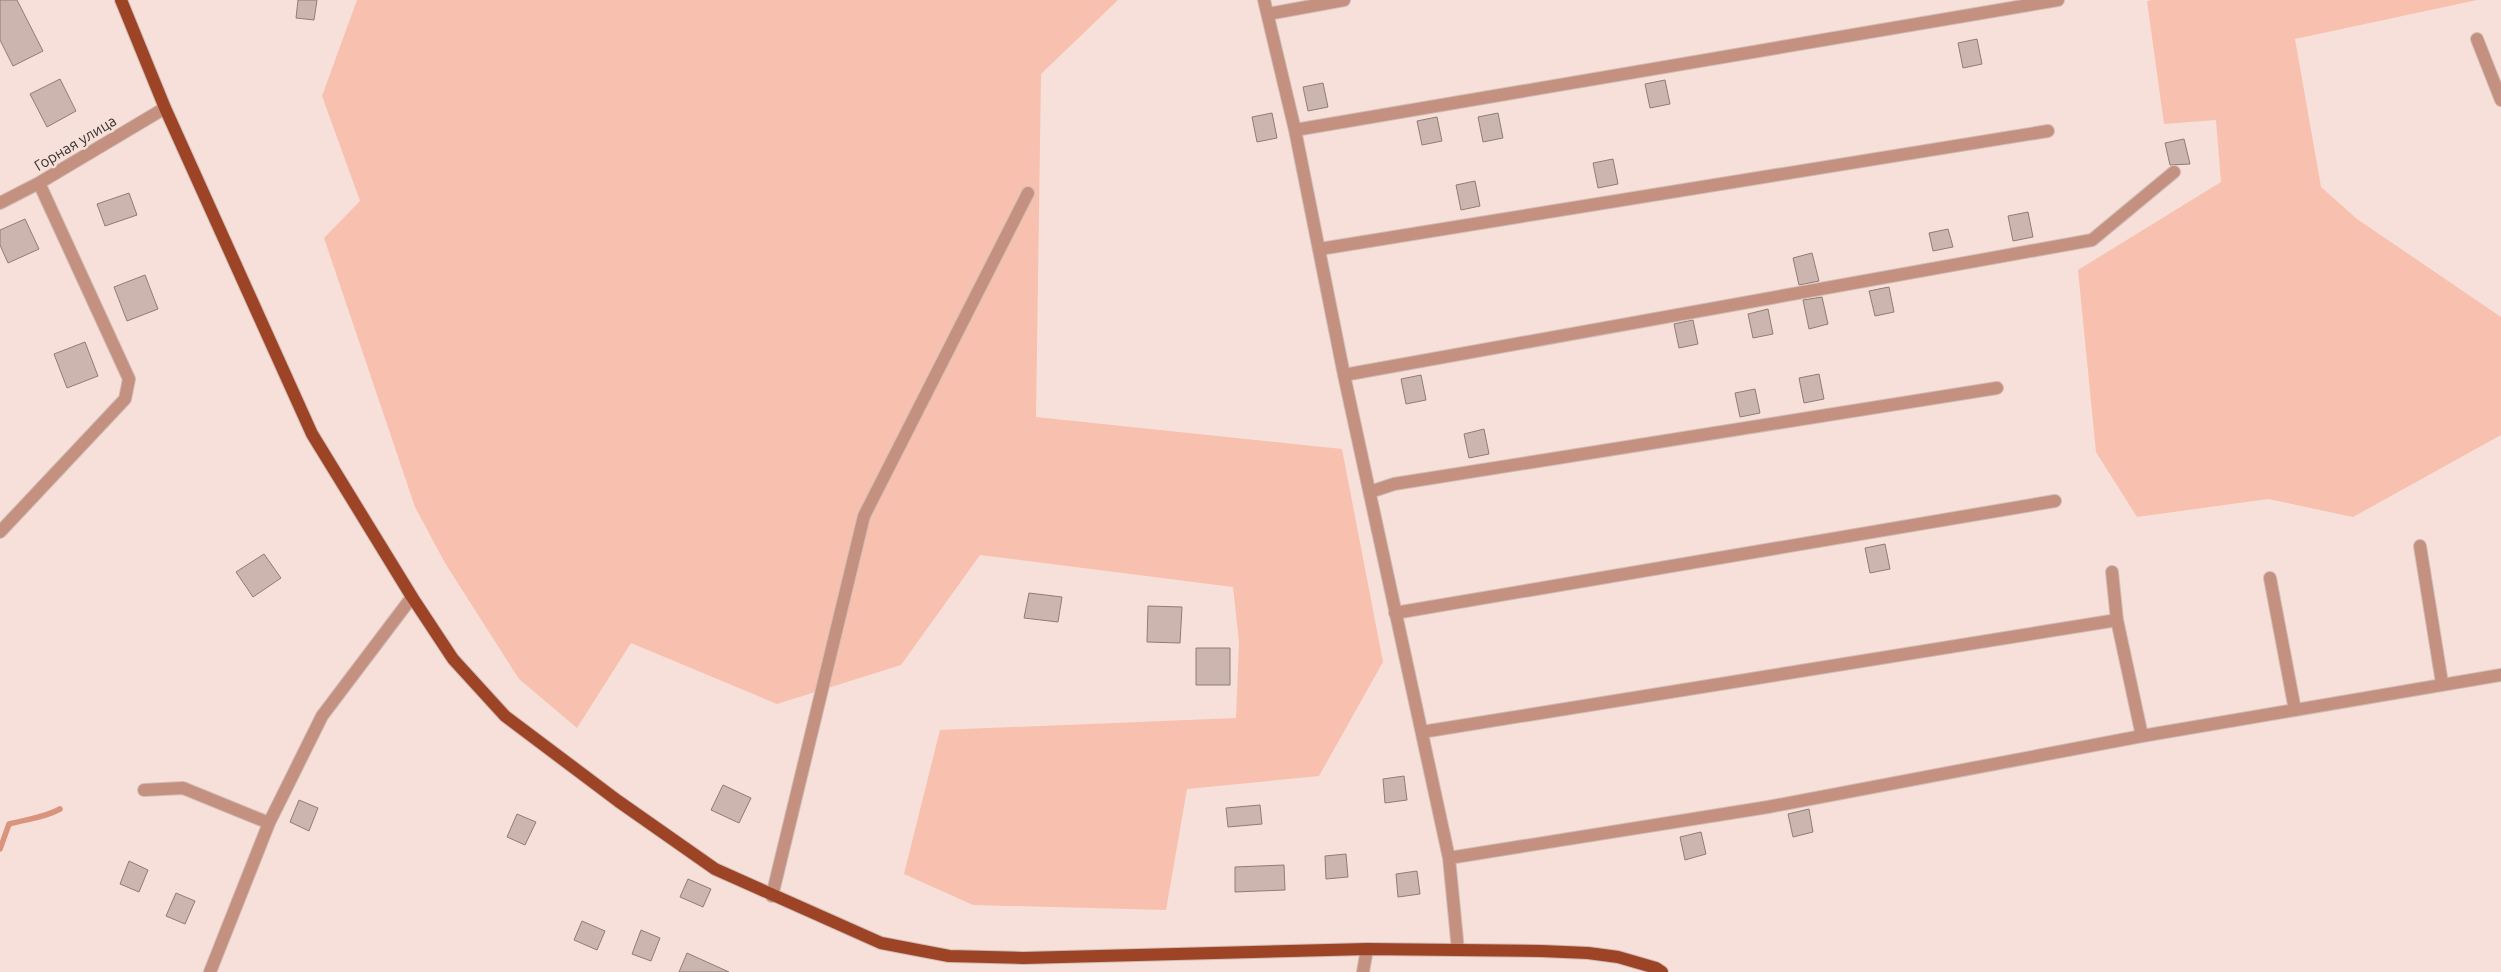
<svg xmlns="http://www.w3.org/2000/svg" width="2501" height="972" font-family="Ubuntu,sans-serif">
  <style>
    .green { fill: #f8c0af }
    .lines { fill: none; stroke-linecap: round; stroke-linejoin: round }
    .stream { stroke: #d9947e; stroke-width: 5.5 }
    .building { fill: #cbb5ae; stroke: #907c76 }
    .minor-casing { stroke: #d1bdb7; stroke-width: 14 }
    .major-casing { stroke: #d1bdb7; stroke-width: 14 }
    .minor { stroke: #c49080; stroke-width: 12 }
    .major { stroke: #9d4326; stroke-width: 12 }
    .labels { text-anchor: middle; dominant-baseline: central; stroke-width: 5; stroke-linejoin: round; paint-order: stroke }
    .street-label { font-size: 15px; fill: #39312e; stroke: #f7e0d9 }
  </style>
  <rect width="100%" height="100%" fill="#f7e0d9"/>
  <!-- green -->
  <path class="green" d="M357 0H1118L1041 74 1036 417 1342 449 1383 662 1319 776 1187 789 1166 910 973 905 904 874 940 730 1236 718 1239 642 1233 587 980 555 901 665 777 704 631 643 577 728 519 679 445 563 415 507 324 238 360 201 322 96Z
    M2152 0H2477L2295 39 2321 187 2357 219 2501 317V435L2353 517 2268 499 2137 517 2096 452 2078 270 2221 182 2216 120 2164 124 2147 1Z"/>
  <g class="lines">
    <!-- stream -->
    <path class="stream" d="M0 849 9 824C27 819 44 818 60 809"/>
  </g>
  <!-- building -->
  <path class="building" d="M0 0H17L43 51 13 66 0 40Z
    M298 0H317L314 20 296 18Z
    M1977 39 1982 64 1963 68 1958 43Z
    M60 79 76 111 47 127 30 94Z
    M1665 80 1670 104 1650 108 1645 84Z
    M1323 83 1328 107 1308 111 1303 87Z
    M1272 113 1277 138 1257 142 1252 117Z
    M1498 113 1503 138 1483 142 1478 117Z
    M1437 117 1442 141 1422 145 1417 121Z
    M2184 139 2190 164 2170 165 2165 143Z
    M1613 159 1618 184 1598 188 1593 163Z
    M1475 181 1480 206 1461 210 1456 185Z
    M129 193 137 215 105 226 97 204Z
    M2028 212 2033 237 2013 241 2008 216Z
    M25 219 39 249 8 263 0 245V230Z
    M1948 229 1953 247 1933 251 1929 233Z
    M1812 253 1819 281 1799 285 1793 258Z
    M145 275 158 309 127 321 114 287Z
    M1889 287 1894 312 1875 316 1869 291Z
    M1822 297 1828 324 1809 329 1803 300Z
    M1768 309 1773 334 1753 338 1748 314Z
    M1693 320 1698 344 1679 348 1674 324Z
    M85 342 98 376 67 388 54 354Z
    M1819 374 1824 399 1804 403 1799 378Z
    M1421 375 1426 400 1406 404 1401 379Z
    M1755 389 1760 413 1740 417 1735 393Z
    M1484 429 1489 454 1469 458 1464 434Z
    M1885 544 1890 569 1870 573 1865 548Z
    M264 554 281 578 253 597 236 572Z
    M1029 593 1062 597 1058 622 1024 618Z
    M1148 606 1182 607 1180 643 1147 642Z
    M1196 648H1230V685H1196Z
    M1404 776 1407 800 1385 803 1383 779Z
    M723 785 751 798 739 823 711 810Z
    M299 800 318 808 309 831 290 822Z
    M1260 805 1262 824 1228 827 1226 808Z
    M1809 809 1813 832 1793 837 1788 814Z
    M517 814 536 822 525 845 507 837Z
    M1701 832 1706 854 1685 860 1680 837Z
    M1346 854 1348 877 1326 879 1325 856Z
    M129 861 148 870 139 892 120 884Z
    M1284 865 1285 890 1235 892V867Z
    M1417 871 1420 894 1398 897 1396 874Z
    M688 879 711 889 703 907 680 897Z
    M176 893 195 901 185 924 166 916Z
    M582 921 605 931 597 950 574 940Z
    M641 930 660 938 651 961 632 954Z
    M687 953 729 972H679Z"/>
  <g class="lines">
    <!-- minor casing -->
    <g class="minor-casing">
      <path id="minor" d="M1264 0 1295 130 1344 375 1449 858 1458 950
        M1268 14 1344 0
        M2477 39 2501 100
        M1295 130 2058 0
        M0 203 39 183 165 108
        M1320 249 2048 131
        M1344 375 2092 240 2174 172
        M1370 492 1394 484 1997 388
        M0 532 125 399 129 379 39 183
        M2420 546 2442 683
        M2112 572 2117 620 2142 736
        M2270 578 2295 710
        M1395 613 2055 501
        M1422 732 2117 620
        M144 790 183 788 269 823
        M1449 858 1768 807 2142 736 2501 675
        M772 896 864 516 1028 193
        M210 972 269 823 322 716 412 597
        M1363 972 1367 949"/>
    </g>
    <!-- major casing -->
    <g class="major-casing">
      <path id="major" d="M121 0 165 108 312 434 412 597 453 659 505 716 618 801 715 869 881 943 949 956 1023 958 1367 949 1541 951 1588 953 1618 957 1656 968 1662 972"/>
    </g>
    <!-- minor -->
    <use href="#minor" class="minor"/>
    <!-- major -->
    <use href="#major" class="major"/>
  </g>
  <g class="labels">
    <!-- street labels -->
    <g class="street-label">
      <text transform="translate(75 143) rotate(-31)">Горная улица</text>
    </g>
  </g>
</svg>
